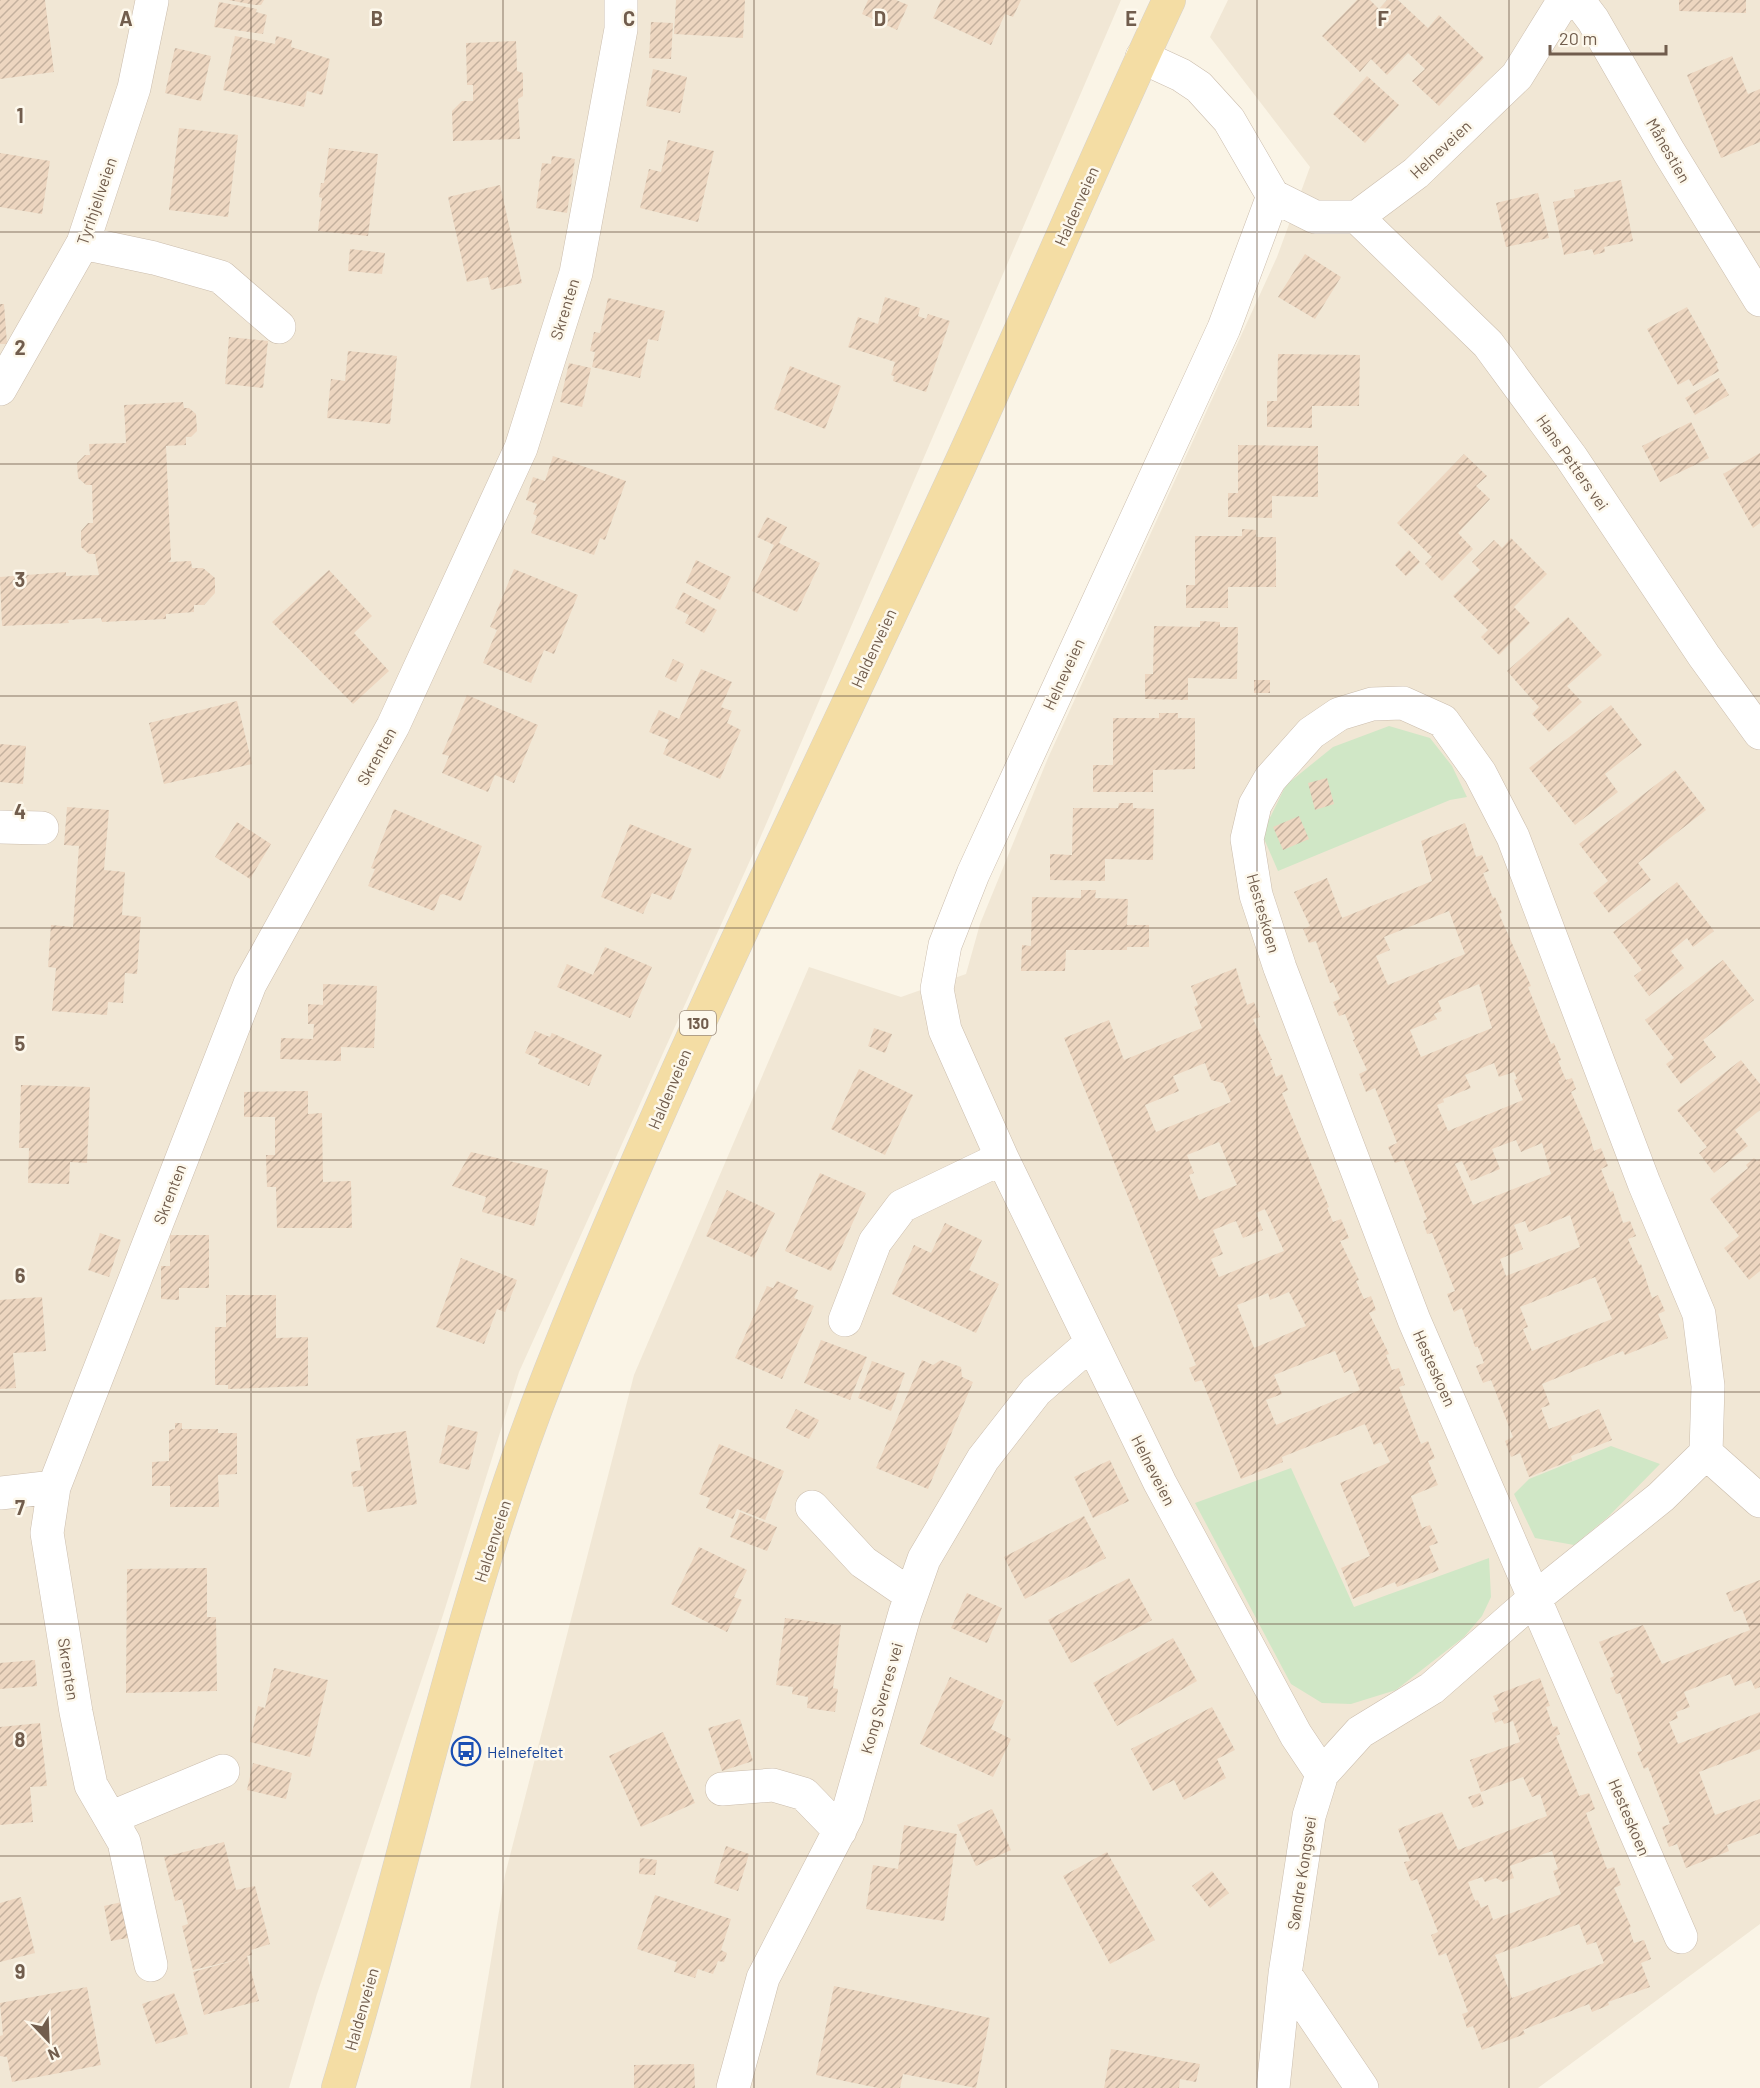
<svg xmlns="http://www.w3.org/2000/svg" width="1760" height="2088" font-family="Barlow,sans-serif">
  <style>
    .residential { fill: #f1e7d5 }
    .green { fill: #d0e7c6 }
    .building { fill: url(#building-hatch); fill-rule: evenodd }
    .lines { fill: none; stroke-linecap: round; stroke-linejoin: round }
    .minor-casing { stroke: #cbbdad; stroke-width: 34 }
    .major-casing { stroke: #d7d2cd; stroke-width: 34 }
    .minor { stroke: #fff; stroke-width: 33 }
    .major { stroke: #f4dda4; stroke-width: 33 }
    .grid { fill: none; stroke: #715d4d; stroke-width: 1.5; stroke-opacity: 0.55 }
    .labels { text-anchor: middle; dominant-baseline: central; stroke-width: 5; stroke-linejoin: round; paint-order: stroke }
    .shield { fill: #fdf8ec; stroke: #9b8c7d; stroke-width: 1.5 }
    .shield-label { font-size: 15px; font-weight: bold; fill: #715d4d }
    .street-label { font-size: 16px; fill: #715d4d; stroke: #fdf8ec }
    .transit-label { font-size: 16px; fill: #164399; stroke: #fdf8ec; text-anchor: start }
    .grid-label { font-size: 20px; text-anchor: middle; font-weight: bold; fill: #715d4d; stroke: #fdf8ec; stroke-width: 5; stroke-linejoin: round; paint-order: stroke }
  </style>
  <defs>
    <pattern id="building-hatch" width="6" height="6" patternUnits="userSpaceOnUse" patternTransform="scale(1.5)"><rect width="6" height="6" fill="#edd6c0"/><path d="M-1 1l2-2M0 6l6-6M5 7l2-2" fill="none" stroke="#c4b19e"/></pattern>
  </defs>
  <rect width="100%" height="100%" fill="#faf4e6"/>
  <!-- residential -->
  <path class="residential" d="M0 0H1121L757 845 519 1372 443 1615 317 1994 289 2088H0Z
    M1228 0H1760V1924L1538 2088H470L505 1875 634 1375 809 967 901 997 966 974 980 924 1048 758 1277 257 1310 167 1210 37Z"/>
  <!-- green -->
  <path class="green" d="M1389 726 1430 738 1452 766 1467 797 1450 800 1278 871 1262 834 1286 785 1333 747Z
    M1611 1446 1660 1464 1608 1517 1574 1545 1535 1538 1514 1494 1529 1479Z
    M1291 1468 1354 1607 1489 1558 1491 1597 1482 1616 1464 1637 1396 1690 1351 1704 1322 1703 1291 1684 1195 1503Z"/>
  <!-- building -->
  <path class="building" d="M0 0H45L54 72 0 79Z
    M228 0H264L261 5H255Z
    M676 0H745L743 38 674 34Z
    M868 0H896L908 5 897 30 862 14Z
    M941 0H1021L1013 17 1005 14 991 45 933 18Z
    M1357 0H1370L1379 9 1387 0H1398L1428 28 1439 15 1484 58 1439 106 1412 81 1425 69 1408 53 1387 75 1371 59 1360 72 1322 36Z
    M1679 0H1746V13L1679 11Z
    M219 2 257 9 256 12 267 15 263 34 214 27Z
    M651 22 673 23 671 59 649 58Z
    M235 36 275 44 276 36 292 40 291 47 330 59 322 95 307 91 304 107 223 90Z
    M516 41 517 71 523 73V96L518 99 520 139 453 141 452 111 462 101H473V85H467L466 43Z
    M175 48 211 56 201 101 165 93Z
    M1732 56 1748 94 1760 89V142L1721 158 1687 75Z
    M653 69 687 77 680 113 646 106Z
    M1367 76 1399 105 1365 143 1333 114Z
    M179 128 238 135 228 217 169 210Z
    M668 140 714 151 698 222 640 208 649 169 661 172Z
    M329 148 378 154 368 236 318 231 322 198 319 197 321 183H324Z
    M0 153 50 161 42 214 0 207Z
    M552 156 575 159 567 213 536 208 542 163 551 164Z
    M1621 180 1633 241 1604 247 1605 252 1594 255 1592 249 1564 255 1553 202 1575 197 1574 190Z
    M500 185 522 283 491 290 488 277 467 282 448 197Z
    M1538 193 1549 238 1506 247 1496 203Z
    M350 249 385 253 382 274 348 271Z
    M1305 254 1341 277 1315 319 1278 297Z
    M885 297 920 308 918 316 926 319 928 314 950 321 926 392 893 381 894 376 891 375 895 362 848 347 858 317 878 324Z
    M608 298 665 311 658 341 648 339 640 378 592 367 595 352 590 351 594 332 600 333Z
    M0 304H4L7 344H0Z
    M1687 307 1718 363 1716 364 1719 371 1693 386 1689 379 1678 385 1647 329Z
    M229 337 268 341 263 388 225 384Z
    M348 351 397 356 390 424 327 418 331 379 345 381Z
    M1278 354 1360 355 1359 406H1312V428L1267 427V401H1277Z
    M569 363 591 368 582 407 560 402Z
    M790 366 841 386 825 429 774 409Z
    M1719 378 1729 395 1695 415 1685 398Z
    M183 402 184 408H189L196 414 197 431 191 437H186V445L166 446 171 560 168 562 191 561 192 568H203L215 578V593L204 605H194V612L166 614V619L102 622 101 618 68 620 69 623 2 626 0 577 66 572V576L99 575 95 554H89L81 547V531L88 523H93L92 485H86L78 478 77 463 85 455H90L89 444 126 443 124 405Z
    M1691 422 1709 458 1660 482 1642 446Z
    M1238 445 1318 446V497L1272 496V518L1228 517V493H1238Z
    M1760 453V523L1753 528 1723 474Z
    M1464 454 1487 476 1476 486 1490 499 1458 533 1473 549 1442 581 1425 564 1432 557 1397 523Z
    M553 456 626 481 605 540 600 538 594 555 531 533 537 516 533 514 537 504 526 500 533 477 545 481Z
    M767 517 787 527 779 543 820 563 797 612 752 591 774 545 757 537Z
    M1242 529 1256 530V537H1276V587H1228V608H1186V585H1195V536H1242Z
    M1511 538 1547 574 1514 607 1530 623 1499 655 1481 637 1488 630 1453 596 1480 570 1472 562 1494 540 1502 548Z
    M1409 550 1420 562 1406 576 1395 565Z
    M696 560 731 577 720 600 686 583Z
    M514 569 578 595 554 654 544 650 531 683 483 663 497 630 490 627Z
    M329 570 372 616 354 633 389 671 353 704 272 622Z
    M683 592 717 610 704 633 685 623 689 615 675 608Z
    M1568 617 1602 655 1567 686 1582 702 1549 732 1532 714 1539 707 1507 671Z
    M1200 621 1220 622V627H1238L1237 679 1188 678V700L1145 699V674H1153L1154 626 1200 627Z
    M673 659 684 664 676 682 665 677Z
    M701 669 732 682 721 707 732 711 727 723 741 730 720 779 663 754 669 740 649 732 659 710 679 719Z
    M1254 680H1270V693H1254Z
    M467 695 538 725 514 783 495 775 488 792 442 773 449 756 442 754Z
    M237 701 252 764 164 784 149 723Z
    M1611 705 1642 745 1605 774 1618 792 1575 825 1529 768Z
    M1159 713H1178V718H1195V769L1153 770V792H1093V765H1113V718H1159Z
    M0 744 26 746 23 784 0 782Z
    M1675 770 1706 810 1638 863 1651 880 1609 913 1593 893 1608 881 1579 844Z
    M1327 778 1334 804 1315 810 1308 783Z
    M1119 803H1133V808L1154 809 1153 860 1105 859V881L1050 880V854L1072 855 1073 808H1118Z
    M67 807 109 810 104 870 125 872 122 915 141 917 137 974 125 973 123 1003 108 1002 107 1015 52 1011 56 968 48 967 51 925 73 927 79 846 64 845Z
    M394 809 482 846 461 901 443 894 440 895 434 911 368 886 375 869 371 868Z
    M1299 816 1309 839 1283 850 1273 827Z
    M237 822 271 844 250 879 215 857Z
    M1465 823 1476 857 1482 855 1489 871 1483 873 1493 898 1495 897 1502 913 1499 914 1531 986 1528 987 1551 1044 1554 1043 1561 1060 1558 1061 1566 1080 1572 1078 1576 1089 1571 1092 1589 1133 1594 1151 1601 1148 1608 1166 1601 1169 1610 1192 1613 1191 1623 1223 1630 1221 1636 1236 1628 1239 1639 1265 1641 1264 1652 1298 1658 1295 1665 1311 1658 1314 1668 1338 1625 1355 1623 1351 1542 1384 1550 1405 1541 1408 1549 1429 1599 1409 1612 1440 1571 1456 1572 1460 1529 1477 1520 1453 1511 1457 1505 1441 1513 1437 1491 1380 1483 1383 1476 1366 1484 1363 1478 1347H1475L1462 1308 1454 1312 1447 1294 1455 1291 1432 1233 1427 1234 1423 1221 1427 1219 1404 1160 1395 1163 1388 1147 1397 1143 1375 1088 1366 1092 1359 1074 1367 1070 1353 1040 1355 1039 1345 1014 1339 1016 1333 1002 1340 999 1333 982 1330 983 1316 941 1309 943 1303 929 1310 926 1294 892 1327 878 1342 918 1396 896 1432 881 1421 841ZM1449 911 1465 954 1388 985 1376 956 1390 950 1384 937ZM1479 984 1492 1028 1421 1057 1410 1030 1437 1019 1434 1014 1442 1011 1438 1001ZM1494 1063 1499 1077 1514 1072 1517 1079 1514 1080 1523 1100 1448 1131 1437 1105 1444 1102 1443 1099 1471 1088 1465 1075ZM1516 1140 1521 1152 1542 1143 1551 1174 1473 1205 1455 1164 1462 1161 1471 1181 1500 1169 1492 1149ZM1570 1215 1580 1247 1506 1276 1500 1259 1523 1249 1514 1225 1525 1221 1529 1232ZM1595 1277 1612 1319 1532 1351 1523 1329 1528 1327 1520 1307Z
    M630 824 692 849 671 900 652 893 643 914 601 897Z
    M1677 882 1714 931 1693 947 1687 938 1671 951 1684 968 1649 996 1634 976 1642 970 1613 932Z
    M1081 890H1096L1095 898 1128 899 1127 925H1149V947H1127V950H1066L1065 971H1021L1022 945 1031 946 1032 897 1081 898Z
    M605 947 652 967 630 1018 557 987 567 964 593 975Z
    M1723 960 1754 1000 1703 1040 1716 1057 1681 1084 1666 1064 1674 1058 1645 1020Z
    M1236 968 1247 1005 1254 1002 1260 1017 1253 1019 1272 1060H1270L1276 1077 1282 1074 1288 1090 1282 1093 1329 1207 1327 1208 1333 1222 1341 1219 1349 1238 1340 1241 1359 1280 1356 1281 1364 1299 1371 1296 1376 1310 1369 1313 1389 1354 1386 1355 1392 1370 1399 1368 1405 1385 1399 1387 1421 1444 1428 1441 1435 1458 1428 1461 1438 1485 1411 1496 1422 1528 1430 1525 1438 1543 1429 1546 1439 1570 1397 1587 1395 1582 1353 1599 1341 1568 1370 1556 1340 1483 1390 1462 1381 1442 1374 1445 1365 1424 1282 1457 1283 1462 1241 1479 1202 1380 1195 1382 1189 1368 1196 1365 1064 1038 1109 1020 1124 1060 1202 1028 1194 1007 1198 1005 1191 986ZM1205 1063 1211 1080 1223 1083 1231 1102 1156 1132 1145 1105 1179 1091 1173 1076ZM1219 1142 1237 1185 1199 1200 1189 1175 1194 1173 1187 1155ZM1265 1209 1284 1251 1219 1277 1211 1259 1223 1254 1213 1230 1236 1221 1243 1238 1263 1230 1256 1213ZM1289 1292 1306 1326 1254 1348 1237 1305 1268 1293 1270 1300ZM1335 1351 1344 1373 1352 1369 1360 1390 1276 1425 1266 1400 1282 1394 1274 1375Z
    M323 984 377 986 374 1048 341 1047V1061L280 1059 281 1038 313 1039 314 1024H308V1004L323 1005Z
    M874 1028 892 1034 885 1053 868 1046Z
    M535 1031 550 1037 552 1033 602 1055 589 1086 538 1064 540 1059 525 1053Z
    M1741 1060 1760 1084V1110L1735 1130 1748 1146 1714 1173 1699 1153 1707 1147 1677 1110Z
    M859 1069 913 1095 885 1155 831 1129Z
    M21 1085 90 1087 87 1163 70 1162 69 1184 28 1183 29 1148H19Z
    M308 1091V1114L322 1113 323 1182 351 1181 352 1228H277L276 1187H267L266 1155H275V1117H244V1092Z
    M471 1152 548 1170 534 1226 482 1212 486 1197 452 1186Z
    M1754 1158 1757 1161 1760 1159V1271L1749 1280 1724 1248 1739 1236 1710 1199 1748 1168 1746 1165Z
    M820 1173 866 1193 831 1271 785 1251Z
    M727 1190 775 1213 754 1258 706 1236Z
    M945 1223 982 1240 969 1270 999 1284 976 1333 892 1294 914 1245 931 1253Z
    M100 1233 121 1240 109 1277 88 1270Z
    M170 1235H209V1288H179V1300L161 1299V1266H170Z
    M461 1258 517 1280 505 1312 497 1309 484 1344 436 1327Z
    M777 1281 798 1290 794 1298 814 1306 782 1379 735 1358 767 1286 773 1288Z
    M226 1295H276V1338L308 1337V1386L228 1389V1385H215V1327H226Z
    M42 1297 46 1351 13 1353 16 1388 0 1389V1300Z
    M821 1340 867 1357 850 1400 804 1383Z
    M922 1360 933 1365 941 1360 961 1367 962 1377 973 1382 928 1489 876 1468Z
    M872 1361 905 1373 891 1411 858 1398Z
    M796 1409 819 1420 809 1439 786 1428Z
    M175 1423H182V1429H218V1433H237V1474L218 1475 219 1507H170V1486H152V1462L169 1461V1430L175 1429Z
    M448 1425 478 1432 469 1470 439 1463Z
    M406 1431 417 1504 367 1512 363 1486 353 1487 351 1472 361 1470 356 1439Z
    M719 1444 784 1471 765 1520 737 1509 733 1519 706 1508 710 1498 699 1494Z
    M1110 1460 1129 1501 1093 1518 1074 1477Z
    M740 1512 777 1527 767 1551 730 1537Z
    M1084 1516 1106 1558 1025 1599 1004 1557Z
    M699 1547 747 1570 734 1597 742 1600 727 1632 671 1604Z
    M207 1568V1617H216L217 1691 126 1693 127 1569Z
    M1129 1578 1152 1620 1071 1663 1048 1620Z
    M1760 1580V1687L1755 1689 1751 1680 1735 1686 1730 1674 1684 1692 1690 1707 1676 1712 1678 1718 1669 1722 1678 1744 1760 1712V1749L1699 1772 1715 1815 1760 1799V1833L1727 1845 1729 1851 1686 1868 1677 1844 1669 1847 1662 1827 1670 1824 1648 1767 1644 1769 1637 1752 1642 1751 1620 1693 1616 1694 1610 1678 1614 1676 1599 1642 1643 1625 1662 1664 1750 1630 1742 1609 1734 1612 1726 1593Z
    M967 1593 1002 1608 987 1643 951 1628Z
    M785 1618 841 1625 833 1688 838 1689 835 1712 807 1708 808 1697 792 1694 793 1687 776 1685Z
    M1173 1638 1197 1681 1117 1726 1093 1683Z
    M35 1660 37 1686 0 1689V1663Z
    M274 1668 328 1680 310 1757 250 1742 258 1706 265 1708Z
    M950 1677 1004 1701 991 1729 1011 1739 993 1777 920 1744Z
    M1540 1678 1550 1706 1546 1707 1553 1727 1557 1726 1560 1734 1556 1736 1579 1796 1589 1793 1595 1809 1586 1813 1607 1869 1614 1867 1621 1885 1614 1888 1631 1927 1629 1928 1634 1943 1644 1940 1651 1959 1641 1963 1650 1987 1608 2002 1609 2005 1592 2012 1589 2004 1523 2030 1525 2034 1482 2050 1473 2026 1467 2028 1462 2014 1468 2012 1446 1953 1439 1956 1431 1935 1438 1932 1417 1879 1411 1881 1404 1862 1410 1861 1398 1829 1442 1812 1458 1850 1547 1816 1540 1794 1532 1797 1523 1777 1481 1792 1470 1760 1520 1742 1513 1721 1504 1724 1502 1720 1495 1723 1492 1713 1499 1710 1493 1696ZM1552 1851 1558 1869 1553 1871 1561 1894 1493 1920 1488 1905 1481 1908 1478 1900 1475 1901 1468 1882 1482 1877 1485 1882 1496 1878 1503 1882 1514 1878 1510 1866ZM1579 1924 1587 1945 1596 1942 1604 1963 1512 1998 1495 1955Z
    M1212 1707 1235 1750 1217 1759 1226 1778 1184 1800 1174 1780 1153 1791 1131 1749Z
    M740 1719 753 1761 722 1771 708 1728Z
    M40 1723 47 1786 30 1787 33 1822 0 1825V1727Z
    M663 1732 695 1803 641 1827 609 1756Z
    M253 1763 292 1773 286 1799 247 1790Z
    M1480 1793 1484 1804 1473 1808 1468 1797Z
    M992 1809 1011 1850 976 1866 957 1825Z
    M904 1825 957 1834 944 1921 866 1909 873 1865 898 1869Z
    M224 1842 236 1890 255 1886 270 1944 251 1950 252 1955 247 1956 259 2001 204 2015 193 1972 240 1959 193 1970 182 1926 188 1924 183 1904 182 1899 175 1901 164 1857Z
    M726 1846 749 1854 738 1891 714 1883Z
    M1107 1852 1155 1940 1110 1964 1063 1876Z
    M640 1858 657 1860 655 1875 639 1874Z
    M1212 1871 1229 1893 1210 1908 1192 1886Z
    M655 1895 731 1919 721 1950 727 1953 724 1962 718 1961 713 1974 698 1969 695 1978 674 1972 677 1962 637 1949Z
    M21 1897 35 1953 0 1962V1903Z
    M131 1900 138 1936 111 1941 104 1906Z
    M834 1986 990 2018 976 2088 903 2074 900 2088H878L816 2075Z
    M87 1987 101 2065 12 2082 7 2057 0 2056V2036L3 2035 0 2003Z
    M174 1993 188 2034 156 2044 142 2004Z
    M1111 2049 1200 2064 1196 2082 1180 2079 1179 2088H1104Z
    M694 2064 695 2088H634V2065Z"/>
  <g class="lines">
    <!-- minor casing -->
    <g class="minor-casing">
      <path id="minor" d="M1578 0 1593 20 1669 152 1760 300
        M1142 57 1181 75 1199 87 1229 120 1273 196 1315 217H1357L1416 173 1517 76 1564 0
        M1273 196 1224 328 973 874 945 945 937 989 945 1030 1002 1158 1160 1483 1296 1735 1322 1774
        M1357 217 1488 344 1571 457 1704 656 1760 733
        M83 243 154 258 221 277 279 327
        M0 389 83 243 134 88 152 1
        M0 827 42 828
        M845 1320 875 1242 902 1206 1002 1158
        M54 1487 47 1533 76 1712 91 1785 124 1842 151 1965
        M0 1493 54 1487 250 984 393 726 521 448 576 273 621 29V0
        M812 1507 863 1562 911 1595
        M722 1789 773 1785 804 1794 840 1831
        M110 1818 223 1771
        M1681 1937 1414 1320 1280 968 1256 895 1247 839 1255 805 1270 779 1311 733 1339 714 1372 704 1403 703 1443 721 1480 773 1513 837 1644 1183 1699 1314 1708 1386 1706 1453
        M1285 1974 1362 2088
        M733 2088 763 1978 847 1816 905 1613 924 1559 983 1459 1036 1391 1090 1344
        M1273 2088 1285 1974 1309 1816 1322 1774 1360 1732 1432 1688 1535 1598 1661 1497 1706 1453 1760 1501"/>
    </g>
    <!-- major casing -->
    <g class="major-casing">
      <path id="major" d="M338 2088C410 1850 458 1604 550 1372 672 1063 821 766 960 465 1031 310 1097 154 1169 0"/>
    </g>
    <!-- minor -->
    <use href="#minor" class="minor"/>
    <!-- major -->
    <use href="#major" class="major"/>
  </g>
  <!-- grid -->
  <path class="grid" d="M251 0V2088M503 0V2088M754 0V2088M1006 0V2088M1257 0V2088M1509 0V2088M0 232H1760M0 464H1760M0 696H1760M0 928H1760M0 1160H1760M0 1392H1760M0 1624H1760M0 1856H1760"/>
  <!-- icons -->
  <defs>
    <g id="bus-ring" transform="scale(1.5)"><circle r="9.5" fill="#fdf8ec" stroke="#1a4fb4" stroke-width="1.5"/><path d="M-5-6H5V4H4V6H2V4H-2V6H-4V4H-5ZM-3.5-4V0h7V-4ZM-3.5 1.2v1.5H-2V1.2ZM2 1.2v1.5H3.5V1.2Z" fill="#1a4fb4"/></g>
  </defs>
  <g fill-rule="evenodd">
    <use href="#bus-ring" x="466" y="1751"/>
  </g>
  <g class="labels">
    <!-- shield labels -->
    <rect class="shield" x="680" y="1011" width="36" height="24" rx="4.5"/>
    <g class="shield-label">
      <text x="698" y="1023">130</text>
    </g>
    <!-- street labels -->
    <g class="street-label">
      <text transform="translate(1440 149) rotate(-43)">Helneveien</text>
      <text transform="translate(1669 150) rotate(60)">Månestien</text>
      <text transform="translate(96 201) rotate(-71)">Tyrihjellveien</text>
      <text transform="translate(1076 206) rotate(-66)">Haldenveien</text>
      <text transform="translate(564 309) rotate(-73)">Skrenten</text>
      <text transform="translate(1573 462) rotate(55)">Hans Petters vei</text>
      <text transform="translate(873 648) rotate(-65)">Haldenveien</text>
      <text transform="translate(1063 674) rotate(-65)">Helneveien</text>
      <text transform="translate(376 756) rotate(-61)">Skrenten</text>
      <text transform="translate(1264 913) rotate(74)">Hesteskoen</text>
      <text transform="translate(669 1089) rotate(-67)">Haldenveien</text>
      <text transform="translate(169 1194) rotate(-69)">Skrenten</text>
      <text transform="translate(1435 1368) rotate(66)">Hesteskoen</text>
      <text transform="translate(1154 1470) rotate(63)">Helneveien</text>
      <text transform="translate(492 1541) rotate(-72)">Haldenveien</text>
      <text transform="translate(69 1669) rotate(81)">Skrenten</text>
      <text transform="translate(881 1698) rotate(-74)">Kong Sverres vei</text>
      <text transform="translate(1630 1817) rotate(67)">Hesteskoen</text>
      <text transform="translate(1301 1873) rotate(-81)">Søndre Kongsvei</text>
      <text transform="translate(361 2009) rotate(-74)">Haldenveien</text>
    </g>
    <!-- transit labels -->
    <g class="transit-label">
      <text x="487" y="1751">Helnefeltet</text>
    </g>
  </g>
  <g class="grid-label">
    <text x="126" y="26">A</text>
    <text x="377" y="26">B</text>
    <text x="629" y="26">C</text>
    <text x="880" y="26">D</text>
    <text x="1131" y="26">E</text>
    <text x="1383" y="26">F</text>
    <text x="20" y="123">1</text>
    <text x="20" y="355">2</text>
    <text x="20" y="587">3</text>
    <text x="20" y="819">4</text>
    <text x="20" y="1051">5</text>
    <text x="20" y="1283">6</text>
    <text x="20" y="1515">7</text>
    <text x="20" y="1747">8</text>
    <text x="20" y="1979">9</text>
  </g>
  <!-- north arrow -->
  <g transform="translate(48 2040) rotate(157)" stroke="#fdf8ec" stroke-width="4.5" paint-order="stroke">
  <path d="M0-4.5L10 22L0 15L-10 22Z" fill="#715d4d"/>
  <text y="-9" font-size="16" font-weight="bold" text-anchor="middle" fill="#715d4d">N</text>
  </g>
  <!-- scale -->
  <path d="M1550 45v9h116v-9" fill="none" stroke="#715d4d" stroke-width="3"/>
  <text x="1559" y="45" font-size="18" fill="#715d4d" stroke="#fdf8ec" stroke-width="4.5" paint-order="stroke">20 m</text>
</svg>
